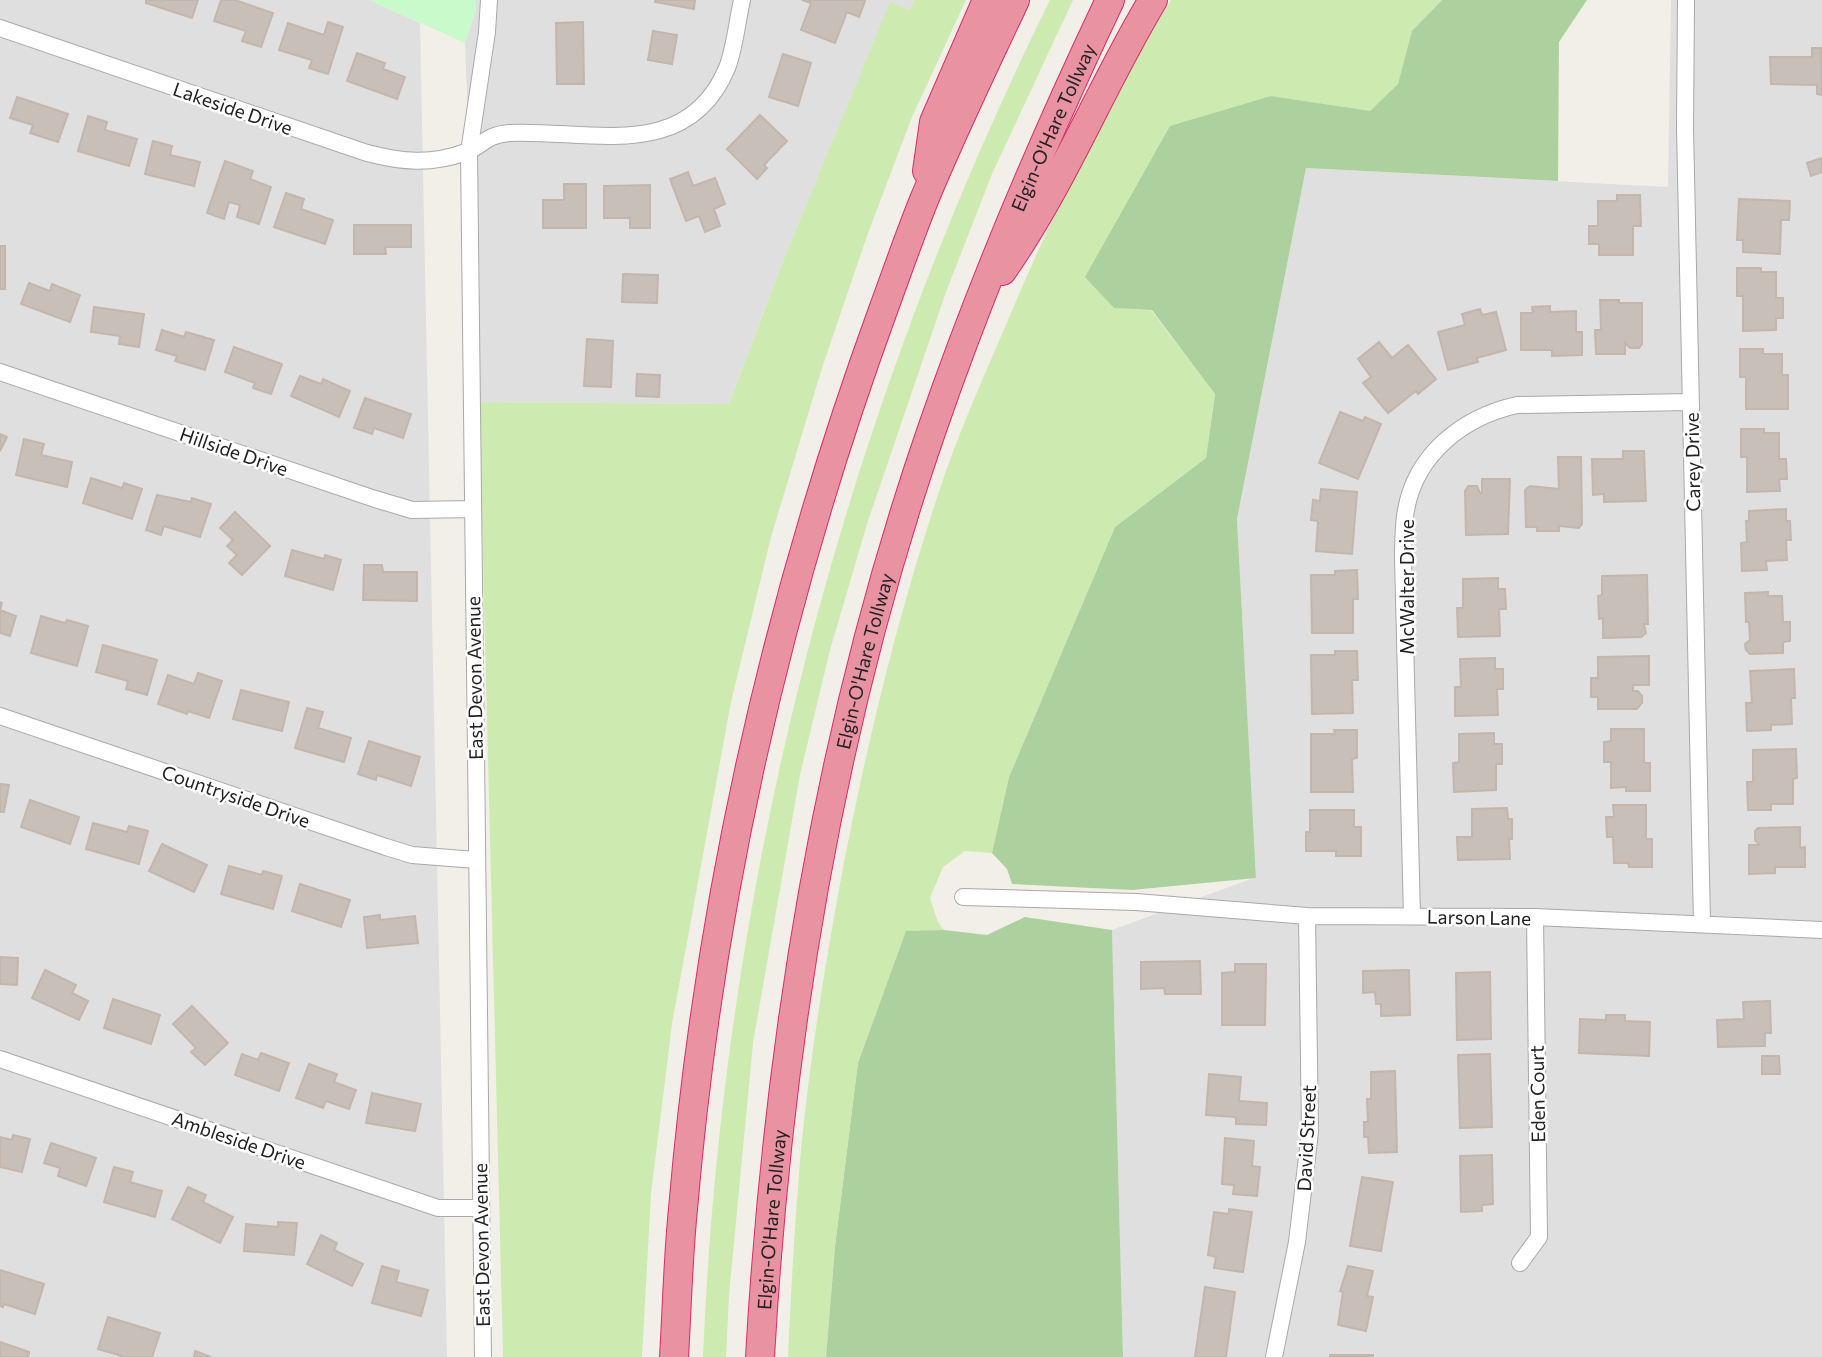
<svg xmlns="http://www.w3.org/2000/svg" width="1822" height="1357" font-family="Commissioner,sans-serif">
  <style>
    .residential { fill: #e0dfdf }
    .grass { fill: #cdebb0 }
    .forest { fill: #add19e }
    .park { fill: #c8facc }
    .building { fill: #c7bfb8; stroke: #c4b6ab; stroke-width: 2 }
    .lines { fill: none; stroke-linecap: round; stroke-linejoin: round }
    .street-casing { stroke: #a9a9a9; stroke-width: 18 }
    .highway-casing { stroke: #dc2a67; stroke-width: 30 }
    .street { stroke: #fff; stroke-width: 16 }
    .highway { stroke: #e892a2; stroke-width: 28 }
    .labels { text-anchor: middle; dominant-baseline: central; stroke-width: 5; stroke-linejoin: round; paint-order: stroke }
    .street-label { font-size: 19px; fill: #222; stroke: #fff }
  </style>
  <rect width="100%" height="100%" fill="#f2efe9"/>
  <!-- residential -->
  <path class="residential" d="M0 0H369L420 23 447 1357H0Z
    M476 0H914L910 10 890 3 785 256 729 404 479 402 465 43 476 9Z
    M1671 0H1822V1357H1123L1112 930 1256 877 1237 519 1306 168 1668 187Z"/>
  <!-- grass -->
  <path class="grass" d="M914 0H966L912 117 867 236 822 368 771 537 731 702 672 1024 651 1194 642 1357H503L479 402 729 404 785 256 890 2 910 10Z
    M1050 0H1073L992 174 946 292 867 524 830 650 800 775 753 1043 729 1295 726 1357H703C722 887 841 422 1050 0Z
    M1171 0H1442L1416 27 1398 84 1370 112 1271 96 1114 308 1151 310 1215 393 1206 458 1115 527 1009 777 992 853 965 851 943 867 930 898 938 922 944 930 906 932 858 1063 835 1247 826 1357H788C791 1288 795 1219 801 1150 810 1057 825 965 842 873 868 737 901 602 946 471 966 415 991 360 1014 306 1059 200 1110 97 1171 0Z"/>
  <!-- forest -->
  <path class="forest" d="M1442 0H1587L1559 42 1558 181 1306 168 1237 519 1256 878 1132 890 1012 884 1007 869 992 853 1009 777 1115 527 1206 458 1215 394 1152 310 1114 308 1085 277 1170 126 1271 96 1370 111 1398 84 1412 31Z
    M1025 917 1112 930 1123 1357H826L835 1247 858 1063 906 931 944 930 987 935Z"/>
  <!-- park -->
  <path class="park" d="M369 0H476V9L465 43Z"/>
  <!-- building -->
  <path class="building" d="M146 0H198L192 18 146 3Z
    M221 0H235L273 13 261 47 242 41 246 31 214 21Z
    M655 0H695L694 9 655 2Z
    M802 0H862L865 1 859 17 847 12 835 43 801 30 811 3Z
    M328 22 343 27 328 74 309 68 312 60 279 50 288 23 324 35Z
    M583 22 584 84H557L556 23Z
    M653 31 677 35 672 64 648 60Z
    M1812 48H1821L1822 95 1817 94V85L1771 84 1770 57H1812Z
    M357 53 385 63 383 69 405 77 397 99 347 81Z
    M783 54 811 63 798 106 769 97Z
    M17 97 68 114 58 142 30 133 33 125 10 118Z
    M760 115 787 141 764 165 767 168 757 179 727 149Z
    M88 116 107 122 105 130 137 139 129 166 78 151Z
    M153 141 172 146 170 155 200 162 194 186 145 174Z
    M1822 158V172L1811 176 1807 163Z
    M225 161 253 171 250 179 271 187 259 224 237 217 240 205 229 202 224 219 207 213Z
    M688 172 693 186 715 178 725 204 714 209 720 226 705 232 699 216 686 221 670 179Z
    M564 184H586V228H543V200H564Z
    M650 185V228H630V218H604V186Z
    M286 193 304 199 301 209 333 220 325 244 274 227Z
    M1617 195H1640L1641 226H1633V255H1599V244H1589V226H1598V201H1617Z
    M1739 199 1790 201 1789 220H1781L1780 254 1743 252V240H1737Z
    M354 225H411V247H385L386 254H354Z
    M0 246H5V289H0Z
    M1737 268H1761V272H1776V298H1783V318H1776V330L1743 331V296H1737Z
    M623 274 658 275 657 303 622 302Z
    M29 283 50 291 52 284 80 295 70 322 21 304Z
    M1600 300H1619V303H1642V344L1639 348H1630L1625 343V354H1596L1595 330H1601Z
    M1550 306V312L1576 311V332H1582V355L1552 356V350H1521V313H1533L1532 307Z
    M94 307 144 314 139 347 119 344 120 336 91 332Z
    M1480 309 1482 315 1496 312 1506 350 1477 358 1478 362 1448 370 1438 332 1465 325 1462 314Z
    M162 330 184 337 186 332 214 340 205 370 175 361 177 356 156 350Z
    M587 339 613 341 611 387 584 386Z
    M1379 342 1392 358 1408 345 1436 379 1418 394 1416 391 1388 413 1363 383 1371 377 1358 359Z
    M234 347 282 364 271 394 253 388 255 383 225 372Z
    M1740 349H1763V354H1782V375H1788V409H1746V377H1740Z
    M637 374 660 375 659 397 636 396Z
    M300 376 321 384 323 379 350 391 339 417 291 396Z
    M365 398 411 414 403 438 374 428 372 434 354 428Z
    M1340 412 1363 421 1365 417 1381 424 1358 479 1319 463Z
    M1741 429H1764V433H1779V459H1786L1787 479H1779L1780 491 1747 492V457H1741Z
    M0 434 7 437 0 451Z
    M24 439 44 444 41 455 72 462 67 487 16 475Z
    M1623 451H1644L1646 501 1604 502V494L1593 495 1592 459H1623Z
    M1558 457H1581L1582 524 1579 528 1559 526V531H1537V527H1526L1525 490 1530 486 1559 489Z
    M91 478 122 488 124 483 142 489 132 519 83 503Z
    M1482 479H1510L1508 534 1466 535 1465 491 1468 486H1477L1480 493H1482Z
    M1321 489 1357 492 1352 554 1316 551 1318 521 1311 520 1313 500 1320 501Z
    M157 495 191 502 192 498 211 504 200 537 164 526 161 535 146 530Z
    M1786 509V521H1790L1791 540H1786L1787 560 1766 561 1767 570 1742 571 1741 543 1747 542 1746 521H1749V511Z
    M235 512 270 546 242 575 229 563 237 555 227 546 233 540 220 528Z
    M292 550 324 559 325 555 341 560 333 590 285 576Z
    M364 565H382L383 572H417V601L363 600Z
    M1357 570 1358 599H1353V633H1312L1311 575H1335V571Z
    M1647 575 1648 624H1644L1646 633 1641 637 1603 638V618L1599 619 1598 596 1602 595V576Z
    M1498 578V589H1505L1506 609H1499L1500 636 1458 637 1457 608H1463V579Z
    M1768 592V596H1782L1783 622H1790V641L1783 642V653L1750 654 1746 650 1745 644 1750 640 1749 622H1746L1745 593Z
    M0 602 2 603 0 610 16 616 10 636 0 633Z
    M41 616 65 623 67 620 88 626 77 666 31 653Z
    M103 645 157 660 147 695 126 689 128 681 96 672Z
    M1335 651H1357L1358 680H1352L1353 713 1312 714 1311 655H1335Z
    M1649 656V685H1633V691H1638L1642 696V703L1637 709H1598V697H1591V678H1598V657Z
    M1495 658V669H1503V689H1497L1498 715 1455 716V687H1461L1460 659Z
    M1794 669 1795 698H1791L1792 724 1771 725V730L1747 731 1746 703H1752L1750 671Z
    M198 673 222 681 209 718 188 711 187 714 158 704 168 675 194 684Z
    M241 690 289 702 282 731 233 719Z
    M307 708 323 712 318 728 351 738 344 762 295 748Z
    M1611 729H1644V763H1650V791H1626V787L1611 788V762H1604V742L1611 741Z
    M1334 730H1357V758L1352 759 1353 792H1311V734H1335Z
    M1494 733V744H1502V764H1496V790L1454 792 1453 763 1459 762V734Z
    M369 741 420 757 411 786 377 775 376 780 358 774Z
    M1796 749 1797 778 1793 779V804H1771V810H1748L1747 782H1753V750Z
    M0 784 9 785 4 812H0Z
    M30 800 79 817 70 844 21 827Z
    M1613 805H1646V839H1652V867H1629L1628 863H1614L1613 837H1607L1606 817H1614Z
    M1507 808 1508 819H1512V839H1509L1510 859 1458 860 1457 837H1472V809Z
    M1310 810H1354V827H1361V856H1336V851H1306V832H1310Z
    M93 823 127 832 129 826 148 831 139 864 86 849Z
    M1800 827V848L1805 847V867H1775V873L1749 874V845H1759L1755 840V831L1758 828Z
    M162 844 207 865 194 892 149 871Z
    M229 866 262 875 263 871 282 876 273 909 221 894Z
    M300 884 350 900 341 927 292 911Z
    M380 915V920L415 916 418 943 367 948 364 917Z
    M0 957 18 958 17 985 0 984Z
    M1200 961 1201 994H1165L1164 988 1141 989V962Z
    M1235 964H1266L1265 1025H1222V973L1235 972Z
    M45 970 76 985 72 993 88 1001 79 1020 32 998Z
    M1409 970 1410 1015 1381 1016V1004H1376L1375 992 1363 993V971Z
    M1490 972 1491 1039 1457 1040 1456 973Z
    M113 999 160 1015 151 1044 104 1028Z
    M1770 1001 1771 1033H1765V1046L1718 1047 1717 1020 1744 1019 1743 1002Z
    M192 1006 228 1043 205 1065 191 1052 196 1048 173 1024Z
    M1606 1015H1625V1021L1650 1022 1649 1056 1579 1053 1580 1019 1606 1020Z
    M261 1053 289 1063 279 1091 235 1075 242 1054 258 1060Z
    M1490 1054 1492 1127 1460 1128 1458 1055Z
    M1762 1056H1779L1780 1074H1762Z
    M309 1064 337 1074 334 1082 356 1090 349 1109 326 1101 323 1108 296 1098Z
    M1395 1071 1397 1152 1369 1153 1368 1137H1364V1122H1368L1367 1099H1371V1072Z
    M1209 1074 1241 1077 1239 1101 1267 1103 1266 1125 1236 1124V1117L1206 1115Z
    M372 1093 421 1104 415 1131 366 1123Z
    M13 1135 30 1139 22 1172 0 1167V1137L12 1140Z
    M1225 1138 1254 1141 1252 1166 1260 1167 1257 1196 1233 1194 1234 1185 1222 1184Z
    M51 1143 96 1158 86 1186 58 1176 60 1168 44 1163Z
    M1492 1155 1493 1204 1482 1205V1211L1461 1212 1460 1156Z
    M114 1167 133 1172 130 1182 162 1191 155 1217 104 1202Z
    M1362 1177 1393 1182 1381 1251 1350 1246Z
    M188 1187 206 1195 203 1202 233 1217 220 1243 172 1219Z
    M1229 1209 1252 1212 1243 1272 1214 1268 1216 1257 1208 1255 1214 1212 1229 1214Z
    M278 1222 297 1223 294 1255 244 1251 246 1224 278 1227Z
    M321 1235 337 1243 334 1250 363 1264 352 1286 307 1264Z
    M382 1266 399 1271 396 1282 428 1290 421 1316 372 1303Z
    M1348 1266 1373 1271 1367 1296 1373 1297 1366 1331 1338 1325 1343 1292 1340 1291Z
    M0 1270 44 1284 35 1314 4 1304 3 1307 0 1306Z
    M1205 1287 1235 1292 1226 1357H1195Z
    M108 1317 160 1333 152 1357H125L98 1349Z
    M0 1342 29 1352 28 1357H0Z
    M195 1351 211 1357H194Z
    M1330 1355H1373V1357H1330Z"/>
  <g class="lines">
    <!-- street casing -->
    <g class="street-casing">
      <path id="street" d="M1686 0 1685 128 1702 923
        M0 28 367 153C402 162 431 165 466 152 483 146 485 135 509 133 588 129 687 164 727 68 735 47 737 22 742 0
        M0 372 375 499 412 510 472 509
        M0 716 386 847 412 855 476 860
        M963 897 1136 902 1307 916 1535 917 1822 930
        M1412 916 1403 559C1403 543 1403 526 1406 510 1416 454 1463 417 1517 405L1690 402
        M0 1059 438 1208H480
        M1520 1263 1539 1237 1535 917
        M483 1357 469 152 487 32 489 0
        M1274 1357 1297 1242 1310 1132 1307 916"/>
    </g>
    <!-- highway casing -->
    <g class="highway-casing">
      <g id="highway">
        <path d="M927 171 934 122 987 0"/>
        <path d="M1002 271C1062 186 1100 88 1153 0"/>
        <path d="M674 1357C677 1308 678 1258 683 1209 709 903 777 601 882 313 896 275 909 237 924 200 952 132 984 66 1015 0"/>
        <path id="s1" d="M760 1357C778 1043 828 730 931 432 982 284 1043 141 1110 0"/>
      </g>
    </g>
    <!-- street -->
    <use href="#street" class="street"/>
    <!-- highway -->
    <use href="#highway" class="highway"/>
  </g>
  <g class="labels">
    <!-- street labels -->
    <g class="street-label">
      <text transform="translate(233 108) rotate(19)">Lakeside Drive</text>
      <text stroke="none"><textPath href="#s1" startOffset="1272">Elgin-O'Hare Tollway</textPath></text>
      <text transform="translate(234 451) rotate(19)">Hillside Drive</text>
      <text transform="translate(1692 462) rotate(-91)">Carey Drive</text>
      <text transform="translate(1406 587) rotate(-90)">McWalter Drive</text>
      <text stroke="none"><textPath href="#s1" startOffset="705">Elgin-O'Hare Tollway</textPath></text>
      <text transform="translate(474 678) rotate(-91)">East Devon Avenue</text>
      <text transform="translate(236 796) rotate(19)">Countryside Drive</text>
      <text transform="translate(1479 917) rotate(1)">Larson Lane</text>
      <text transform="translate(1537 1094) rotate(-91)">Eden Court</text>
      <text transform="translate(1306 1138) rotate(-87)">David Street</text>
      <text transform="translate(239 1140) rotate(19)">Ambleside Drive</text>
      <text stroke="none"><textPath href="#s1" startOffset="138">Elgin-O'Hare Tollway</textPath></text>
      <text transform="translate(481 1245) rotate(-91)">East Devon Avenue</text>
    </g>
  </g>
</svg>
